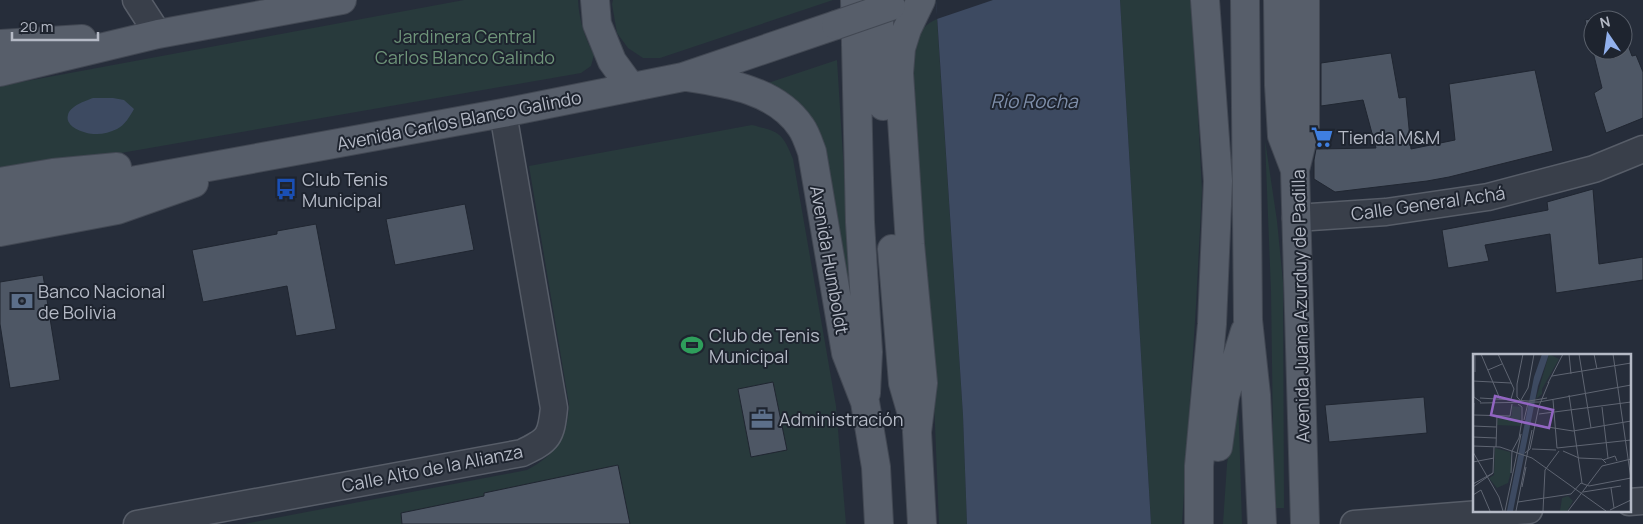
<svg xmlns="http://www.w3.org/2000/svg" width="1643" height="524" font-family="Manrope,sans-serif">
  <style>
    .green { fill: #283a3c }
    .water { fill: #3d4a61 }
    .pier { fill: #262d3a }
    .building { fill: #4e5765; stroke: #202631 }
    .lines { fill: none; stroke-linecap: round; stroke-linejoin: round }
    .minor-casing { stroke: #575d68; stroke-width: 29 }
    .primary-casing { stroke: #424853; stroke-width: 30 }
    .minor { stroke: #393f4a; stroke-width: 26 }
    .primary { stroke: #575e6a; stroke-width: 28 }
    .primary-bridge-casing { stroke: #424853; stroke-width: 30; stroke-linecap: butt }
    .primary-bridge { stroke: #575e6a; stroke-width: 28 }
    .labels { text-anchor: middle; dominant-baseline: central; stroke-width: 4; stroke-linejoin: round; paint-order: stroke }
    .park-label { font-size: 18px; fill: #6e9479; stroke: #1e242f }
    .street-label { font-size: 18px; fill: #b5bac6; stroke: #1e242f }
    .poi-label { font-size: 18px; fill: #b5bac6; stroke: #1e242f; text-anchor: start }
    .water-label { font-size: 19px; font-style: italic; fill: #7f8faa; stroke: #1e242f }
    .inset-road { fill: none; stroke: #5f6572; stroke-width: 1 }
    .view { fill: #9265c2; fill-opacity: 0.15; stroke: #9265c2; stroke-width: 2.5 }
    .inset-edge { fill: none; stroke: #b5bac6; stroke-width: 2.5 }
  </style>
  <rect width="100%" height="100%" fill="#262d3a"/>
  <!-- green -->
  <path class="green" d="M464 0H578C579 20 585 38 594 55L591 66 581 73 0 174V86Z
    M613 0H833L660 58H643L628 48 617 33 612 4Z
    M1120 0H1191L1192 4 1202 190 1196 305 1182 524H1151Z
    M937 19 963 415 967 524H939L933 375 907 69C914 47 914 29 937 19Z
    M837 60 855 349 827 186 762 85Z
    M752 125C779 132 782 132 793 159L836 406 846 524H244L527 470C557 454 568 437 569 404L529 166Z
    M1265 140 1277 221 1283 282 1284 508H1274L1271 291Z
    M1238 394 1242 524H1223L1227 464Z"/>
  <!-- water -->
  <path class="water" d="M936 0H1120L1151 524H967L963 415Z
    M93 98H113L124 100 134 109C130 116 125 125 117 129 111 132 103 134 97 134 88 135 64 128 68 115 70 106 85 101 93 98Z"/>
  <!-- pier -->
  <path class="pier" d="M936 0H993L937 19Z"/>
  <!-- building -->
  <path class="building" d="M1616 14 1618 20H1593V50H1623V32L1632 56 1636 55 1643 72V118L1606 133 1594 93 1602 88 1585 20Z
    M1391 53 1399 98 1406 97 1411 149 1455 140 1449 84 1535 70 1553 151 1449 177 1427 181 1335 192 1314 179V160L1316 149 1376 148 1363 100 1321 106V63Z
    M1593 189 1599 264 1643 257V280L1556 293 1550 234 1485 245 1489 261 1448 268 1442 230 1548 210 1547 202Z
    M465 204 474 250 395 265 386 219Z
    M316 224 336 329 296 336 287 286 203 302 192 250 277 234V231Z
    M43 275 60 380 10 388 0 324V282Z
    M773 382 787 450 751 457 738 389Z
    M1424 397 1427 433 1329 442 1325 405Z
    M618 465 630 524H402L401 513 484 496V493Z"/>
  <g class="lines">
    <!-- minor casing -->
    <g class="minor-casing">
      <path id="minor" d="M136 0 158 34
        M1296 218 1386 212 1488 197 1594 169 1643 149
        M1629 502 1643 501
        M137 524 522 453C549 440 551 437 554 408L503 113
        M1354 524 1529 510"/>
    </g>
    <!-- primary casing -->
    <g class="primary-casing">
      <path id="primary" d="M595 0 597 24 612 61 631 87
        M855 0 860 222 868 352 866 393
        M878 0 883 106
        M921 0 907 29 901 48 899 73 910 244 923 383 917 432 922 524
        M1245 0 1248 320 1256 395 1262 524
        M1278 0 1279 85 1282 136 1295 170
        M0 44 82 39
        M0 72 158 34 342 0
        M687 77C727 83 776 90 801 127 806 134 809 144 812 152L846 353 865 402 876 467 879 524
        M0 182 53 173 117 167
        M0 205 503 113 683 77 836 25
        M0 232 117 210 194 183
        M892 249 903 383 914 421
        M1218 447 1225 396 1245 331
        M1199 524V466L1212 324 1218 181 1205 0
        M1305 524 1295 170 1305 129V0"/>
    </g>
    <!-- minor -->
    <use href="#minor" class="minor"/>
    <!-- primary -->
    <use href="#primary" class="primary"/>
    <!-- primary-bridge casing -->
    <g class="primary-bridge-casing">
      <path id="primary-bridge" d="M836 25 891 6"/>
    </g>
    <!-- primary-bridge -->
    <use href="#primary-bridge" class="primary-bridge"/>
  </g>
  <!-- icons -->
  <defs>
    <g id="supermarket-bare" transform="scale(1.725)"><path d="M-6-5.5h2.5l.6 2H6L4.5 2H-2.5L-4.4-4H-6ZM-1.5 3.2a1.3 1.3 0 1 0 .1 0ZM3 3.2a1.3 1.3 0 1 0 .1 0Z" fill="#3f7fe0" stroke="#1e242f" stroke-width="2.5" paint-order="stroke"/></g>
    <g id="bus-bare" transform="scale(1.725)"><path d="M-5-6H5V4H4V6H2V4H-2V6H-4V4H-5ZM-3.5-4V0h7V-4ZM-3.5 1.2v1.5H-2V1.2ZM2 1.2v1.5H3.5V1.2Z" fill="#1a4fb4" stroke="#1e242f" stroke-width="2.5" paint-order="stroke"/></g>
    <g id="bank-bare" transform="scale(1.725)"><path d="M-6-4H6V4H-6ZM0-2.3a2.3 2.3 0 1 0 0 4.6a2.3 2.3 0 1 0 0-4.6Z" fill="#5c6f8a" stroke="#1e242f" stroke-width="2.5" paint-order="stroke"/></g>
    <g id="stadium-bare" transform="scale(1.725)"><path d="M0-5a6.5 5 0 1 0 0 10a6.5 5 0 1 0 0-10ZM-3.5-1.8h7v3.6h-7Z" fill="#2e9e5b" stroke="#1e242f" stroke-width="2.5" paint-order="stroke"/></g>
    <g id="office-bare" transform="scale(1.725)"><path d="M-6-3h4V-5.5h4V-3h4V5H-6ZM-1-4.5V-3h2v-1.5ZM-6 0V1H6V0Z" fill="#5c6f8a" stroke="#1e242f" stroke-width="2.5" paint-order="stroke"/></g>
  </defs>
  <g fill-rule="evenodd">
    <use href="#supermarket-bare" x="1322" y="137"/>
    <use href="#bus-bare" x="286" y="189"/>
    <use href="#bank-bare" x="22" y="301"/>
    <use href="#stadium-bare" x="692" y="345"/>
    <use href="#office-bare" x="762" y="419"/>
  </g>
  <g class="labels">
    <!-- park labels -->
    <g class="park-label">
      <text x="465" y="36">Jardinera Central<tspan x="465" dy="21">Carlos Blanco Galindo</tspan></text>
    </g>
    <!-- street labels -->
    <g class="street-label">
      <text transform="translate(459 120) rotate(-11)">Avenida Carlos Blanco Galindo</text>
      <text transform="translate(1428 203) rotate(-8)">Calle General Achá</text>
      <text transform="translate(830 260) rotate(80)">Avenida Humboldt</text>
      <text transform="translate(1300 306) rotate(-91)">Avenida Juana Azurduy de Padilla</text>
      <text transform="translate(432 468) rotate(-11)">Calle Alto de la Alianza</text>
    </g>
    <!-- poi labels -->
    <g class="poi-label">
      <text x="1338" y="137">Tienda M&amp;M</text>
      <text x="302" y="179">Club Tenis<tspan x="302" dy="21">Municipal</tspan></text>
      <text x="38" y="291">Banco Nacional<tspan x="38" dy="21">de Bolivia</tspan></text>
      <text x="709" y="335">Club de Tenis<tspan x="709" dy="21">Municipal</tspan></text>
      <text x="779" y="419">Administración</text>
    </g>
    <!-- water labels -->
    <g class="water-label">
      <text x="1034" y="101">Río Rocha</text>
    </g>
  </g>
  <!-- overview -->
  <g transform="translate(1473 354)">
    <rect width="158" height="158" fill="#262d3a"/>
    <path d="M76 0 86 5 69 35V40L63 45ZM39 52 48 53 47 72 24 71 25 63 39 62ZM22 94 37 98 39 114 35 129 24 134 16 124 21 121ZM95 142 100 147 94 157H87L89 144Z" fill="#283a3c"/>
    <path d="M69 0H76L65 32 40 157H34L61 23Z" fill="#3d4a61"/>
    <path class="inset-road" d="M8 0 27 45M25 0 41 35 38 45M96 0 98 20M106 0 118 74M121 0 124 15M140 0 158 125M0 16 1 43 8 48M15 16 29 10M2 18V0M79 22 158 9M0 27 38 29M75 29 90 0M96 41 109 129M7 44 56 47 74 44M47 46 44 43V30L50 0M48 46 55 34 61 0M80 46 84 94M7 49 66 48 158 31M129 53 135 104M66 60 158 48M1 61 37 62 39 50M51 66 55 49M0 71 1 49M62 71 100 77 158 67M0 72 23 73M0 83 23 84M0 92 27 93 59 104 133 157M23 93 24 62M84 94 158 86M59 95 83 96M90 97 106 104 129 105 133 109M0 98 26 143 30 157M52 99 57 95 66 52 76 28M130 106 142 102 144 107M0 108 21 104M20 119 21 93M38 119 39 97 46 84 49 66V53L45 50M0 130 20 119M0 133 20 119M49 133 53 113M138 134 141 154M110 138 148 132M0 141 8 136 17 157M45 148 98 140 108 129 116 132 158 124M137 156 158 146M32 157 48 80M43 157 59 76M70 157 72 116 86 97M95 157 129 112 158 105"/>
    <path class="view" d="M22 42 80 56 76 74 18 61Z"/>
    <rect width="158" height="158" class="inset-edge"/>
  </g>
  <!-- north arrow -->
  <g transform="translate(1608 35) rotate(347)"><circle r="24" fill="#1e242f" stroke="#5a606b"/>
  <path d="M0-4L9 19L0 12L-9 19Z" fill="#92b1ed"/>
  <text y="-8" font-size="14" font-weight="bold" text-anchor="middle" fill="#b5bac6">N</text>
  </g>
  <!-- scale -->
  <path d="M12 32v8h86v-8" fill="none" stroke="#b5bac6" stroke-width="2.5"/>
  <text x="20" y="32" font-size="15" fill="#b5bac6" stroke="#1e242f" stroke-width="4" paint-order="stroke">20 m</text>
</svg>
